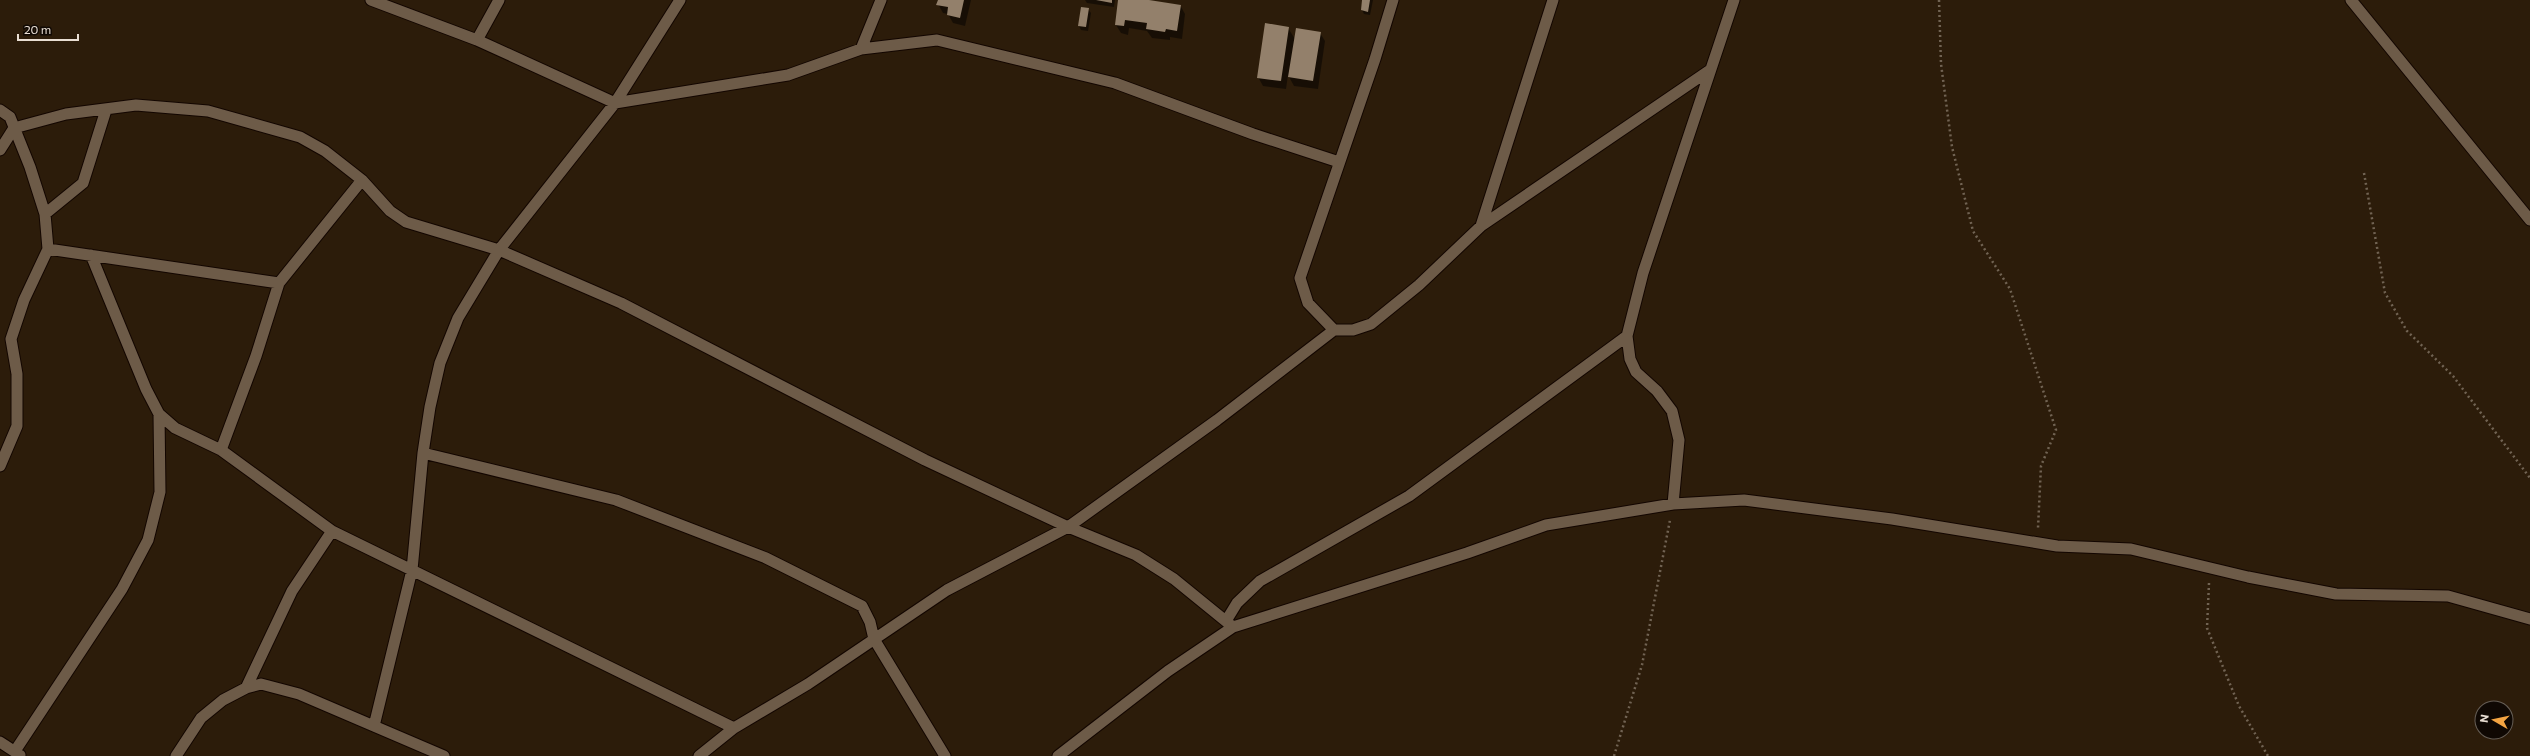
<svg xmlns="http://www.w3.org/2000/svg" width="2530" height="756" font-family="Commissioner,sans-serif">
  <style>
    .shadow { fill: #0007 }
    .building { fill: #93806b }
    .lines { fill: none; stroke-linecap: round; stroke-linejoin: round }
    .minor-casing { stroke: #130600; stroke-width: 13 }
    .path { stroke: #716353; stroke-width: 2.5; stroke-dasharray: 2 3; stroke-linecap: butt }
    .minor { stroke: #6d5b48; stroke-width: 11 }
  </style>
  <rect width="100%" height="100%" fill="#2c1c0a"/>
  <!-- shadow -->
  <path class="shadow" d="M939 0H971L965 26 953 23 948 14 943 13 938 4Z
    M1085 0H1115L1114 7 1087 3Z
    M1119 0H1142L1180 5 1185 14 1182 39 1170 37V40L1152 38 1147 31 1129 28 1128 35 1121 33 1116 25Z
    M1363 0H1373L1370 15 1364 14 1362 10Z
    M1088 9 1091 13 1088 31 1081 30 1079 26Z
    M1288 28 1295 39 1320 33 1325 41 1318 89 1294 86 1288 75 1286 89 1263 86 1258 77Z"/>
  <!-- building -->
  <path class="building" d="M938 0H964L960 18 947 15 948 7 936 5Z
    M1096 0H1112V3Z
    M1118 0H1149L1181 5 1177 31 1166 29 1165 32 1146 29 1147 23 1125 20 1124 26 1115 25Z
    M1362 0H1370L1368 12 1361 10Z
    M1081 7 1089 8 1086 27 1078 26Z
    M1265 23 1289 27 1281 81 1257 78Z
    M1296 28 1321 32 1313 81 1288 77Z"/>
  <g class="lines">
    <!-- minor casing -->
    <g class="minor-casing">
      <path id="minor" d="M371 0 477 40 615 103 788 75 861 49 937 40 1115 83 1253 134 1339 162
        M1393 0 1375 59 1300 278 1308 303 1334 330H1353L1371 324 1419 285 1481 226 1553 0
        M2351 0 2530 220
        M477 40 499 0
        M861 49 881 0
        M0 110 10 117 30 167 45 214 48 249 24 300 11 339 17 374V426L0 466
        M0 150 14 128 66 114 136 105 208 111 300 137 325 151 362 180
        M45 214 83 183 106 110
        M1481 226 1710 70
        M48 249 279 283
        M91 255 146 389 159 414 175 428 221 450 332 531 292 591 246 688
        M221 450 256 356 279 283 362 180 390 211 406 222 499 250 621 303 925 460 1068 527 1217 420 1334 330
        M423 453 616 500 766 558 862 606 870 622 874 639 945 756
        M1673 504 1679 440 1672 411 1657 391 1636 372 1630 359 1627 336 1643 273 1734 0
        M332 531 734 728
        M1226 621 1237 603 1260 581 1409 496 1627 336
        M374 726 412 570 423 453 430 407 440 363 458 318 499 250 615 103 680 0
        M0 742 20 755
        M15 751 122 589 148 540 160 492 159 414
        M176 756 201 718 223 700 246 688 261 684 299 694 444 756
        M699 756 734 728 808 684 947 590 1068 527 1136 555 1174 579 1233 627
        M1058 756 1168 671 1233 627 1467 553 1546 525 1673 504 1744 500 1892 519 2057 546 2131 549 2248 577 2336 594 2448 596 2530 619"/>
    </g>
    <!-- path -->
    <path class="path" d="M1939 0 1941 64 1952 147 1973 231 2010 289 2056 430 2041 466 2038 528
      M2364 173 2385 293 2407 331 2453 376 2530 478
      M2209 583 2207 628 2239 706 2268 756
      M1614 756 1642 665 1670 520"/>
    <!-- minor -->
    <use href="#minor" class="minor"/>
  </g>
  <!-- north arrow -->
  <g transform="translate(2494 720) rotate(279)"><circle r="19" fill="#0f0803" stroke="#665e56"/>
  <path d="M0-3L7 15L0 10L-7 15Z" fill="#f3a442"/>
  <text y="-6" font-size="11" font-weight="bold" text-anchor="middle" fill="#e9ded3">N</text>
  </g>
  <!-- scale -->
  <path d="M18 34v6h60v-6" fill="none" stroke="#e9ded3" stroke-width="2"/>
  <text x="24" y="34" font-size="12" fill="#e9ded3" stroke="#0f0803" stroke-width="3" paint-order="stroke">20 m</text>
</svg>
